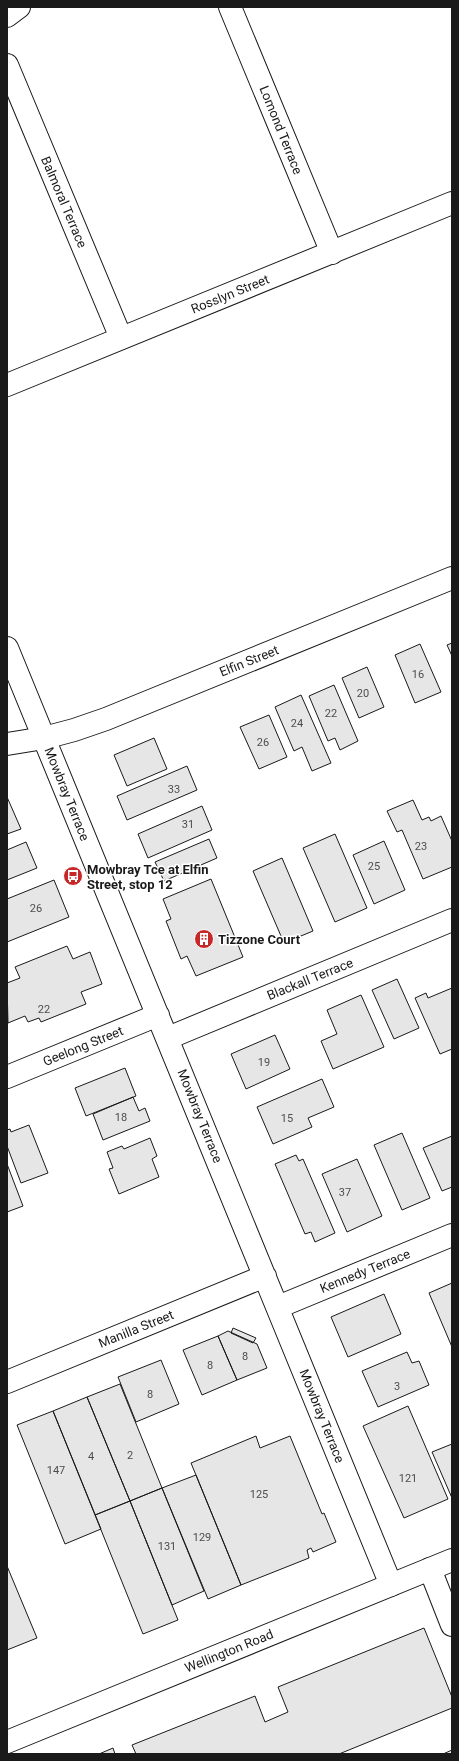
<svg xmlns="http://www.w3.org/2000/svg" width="459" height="1761" font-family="Roboto,sans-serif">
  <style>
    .building { fill: #e6e6e6; stroke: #1a1a1a }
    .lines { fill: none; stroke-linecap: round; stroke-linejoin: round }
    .minor-casing { stroke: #1a1a1a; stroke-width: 24 }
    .major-casing { stroke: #1a1a1a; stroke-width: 24 }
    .minor { stroke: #fff; stroke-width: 22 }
    .major { stroke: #fff; stroke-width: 22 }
    .labels { text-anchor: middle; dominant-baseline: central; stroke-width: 3; stroke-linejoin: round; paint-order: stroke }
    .number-label { font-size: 11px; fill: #4d4d4d }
    .street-label { font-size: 13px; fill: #1a1a1a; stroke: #fff }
    .poi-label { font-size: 13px; font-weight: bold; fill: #1a1a1a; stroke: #fff; text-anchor: start }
  </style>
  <rect width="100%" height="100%" fill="#fff"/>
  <!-- building -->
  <path class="building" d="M452 643V656L447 645Z
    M420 644 441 692 415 703 395 655Z
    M367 667 384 707 359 718 342 678Z
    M334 685 358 741 340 750 335 738 328 741 309 696Z
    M301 695 331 763 312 771 302 747 294 751 275 707Z
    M269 715 287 757 259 769 240 727Z
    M154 738 167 769 127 786 114 755Z
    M187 766 197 790 127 820 117 796Z
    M7 797 21 829 7 834Z
    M413 800 422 820 429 817 431 821 441 816 452 841V867L423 879 402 830 397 832 387 811Z
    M202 806 212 830 148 858 138 834Z
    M335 834 367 908 335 922 303 848Z
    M209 839 217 858 164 881 155 862Z
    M384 841 405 890 374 904 353 855Z
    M26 842 37 868 7 880V850Z
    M282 858 313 931 284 943 253 871Z
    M211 879 243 957 196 976 187 956 181 959 166 921 171 919 163 899Z
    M54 880 69 917 7 942V899Z
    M67 946 73 959 90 952 102 984 81 992 86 1004 41 1022 39 1018 28 1022 25 1016 8 1023 7 983 20 978 15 967Z
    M397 979 419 1028 394 1039 372 990Z
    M452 988V1049L440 1054 415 998 426 993 428 998Z
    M361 995 384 1047 333 1069 321 1041 337 1034 327 1010Z
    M275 1035 290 1069 246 1089 231 1054Z
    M125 1068 136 1096 86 1116 75 1088Z
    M322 1079 334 1107 308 1118 312 1127 273 1144 257 1107Z
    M133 1097 139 1111 145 1108 150 1121 103 1140 93 1114Z
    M29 1125 48 1173 21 1183 7 1146V1130L10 1129 11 1132Z
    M402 1133 430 1198 402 1210 374 1145Z
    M452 1136V1187L442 1191 423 1148Z
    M150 1138 157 1156 152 1159 159 1177 119 1194 109 1169 113 1168 107 1152 122 1146 124 1149Z
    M296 1155 299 1161 303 1159 335 1233 315 1242 311 1232 305 1234 275 1164Z
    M357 1159 382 1216 347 1232 322 1174Z
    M7 1164 23 1206 7 1212Z
    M452 1283V1347L429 1293Z
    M384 1294 401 1334 348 1357 331 1317Z
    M233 1328 256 1338 253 1343 231 1333Z
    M228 1331 257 1344 267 1368 237 1380 218 1336Z
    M218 1336 237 1380 202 1395 183 1350Z
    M407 1352 412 1363 419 1361 429 1385 378 1407 362 1371Z
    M161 1360 179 1404 136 1422 118 1377Z
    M120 1384 162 1488 130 1501 87 1397Z
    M87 1397 130 1501 95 1515 53 1411Z
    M408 1406 448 1499 404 1518 363 1426Z
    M53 1411 101 1529 65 1544 17 1425Z
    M256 1436 260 1448 290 1436 322 1514 324 1513 336 1542 313 1552 311 1548 307 1550 309 1558 241 1585 191 1463Z
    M452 1444V1498L432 1452Z
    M196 1475 241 1585 208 1599 162 1488Z
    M162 1488 204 1591 172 1605 130 1501Z
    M130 1501 178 1620 143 1634 95 1515Z
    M7 1566 37 1638 7 1650Z
    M424 1628 452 1697V1708L339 1754H136L132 1745 255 1696 265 1722 288 1712 278 1687Z
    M113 1748 115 1754H99Z
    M452 1750V1754H443Z"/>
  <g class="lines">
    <!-- minor casing -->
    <g class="minor-casing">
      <path id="minor" d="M230 7 332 253
        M7 16 19 7
        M7 65 121 338
        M7 385 452 203
        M7 648 391 1585
        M168 1038 452 920
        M7 1077 158 1015
        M278 1307 452 1235
        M7 1382 265 1276
        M430 1569 452 1625"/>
    </g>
    <!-- major casing -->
    <g class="major-casing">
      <path id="major" d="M7 744 44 738 74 730 106 719 452 578
        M7 1742 452 1560"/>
    </g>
    <!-- minor -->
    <use href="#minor" class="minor"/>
    <!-- major -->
    <use href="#major" class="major"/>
  </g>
  <!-- icons -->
  <defs>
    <g id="bus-disc" transform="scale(1)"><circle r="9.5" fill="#c62828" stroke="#fff"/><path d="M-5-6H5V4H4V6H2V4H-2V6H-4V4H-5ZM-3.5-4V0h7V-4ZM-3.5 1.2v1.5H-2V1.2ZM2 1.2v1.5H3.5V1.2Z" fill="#fff"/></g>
    <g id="building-disc" transform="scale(1)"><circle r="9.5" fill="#c62828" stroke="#fff"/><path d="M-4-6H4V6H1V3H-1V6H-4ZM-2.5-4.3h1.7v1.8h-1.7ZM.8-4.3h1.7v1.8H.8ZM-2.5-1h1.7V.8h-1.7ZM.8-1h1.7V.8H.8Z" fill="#fff"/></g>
  </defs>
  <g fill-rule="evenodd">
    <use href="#bus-disc" x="73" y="876"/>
    <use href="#building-disc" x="204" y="939"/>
  </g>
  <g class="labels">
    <!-- number labels -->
    <g class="number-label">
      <text x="418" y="674">16</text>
      <text x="363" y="693">20</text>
      <text x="331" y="713">22</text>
      <text x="297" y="723">24</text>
      <text x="263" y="742">26</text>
      <text x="174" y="789">33</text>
      <text x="188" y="824">31</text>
      <text x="421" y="846">23</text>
      <text x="374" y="866">25</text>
      <text x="36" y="908">26</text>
      <text x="44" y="1009">22</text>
      <text x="264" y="1062">19</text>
      <text x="121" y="1117">18</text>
      <text x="287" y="1118">15</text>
      <text x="345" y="1192">37</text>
      <text x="245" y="1356">8</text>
      <text x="210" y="1365">8</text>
      <text x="397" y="1386">3</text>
      <text x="150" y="1394">8</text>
      <text x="130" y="1455">2</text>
      <text x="91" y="1456">4</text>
      <text x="56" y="1470">147</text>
      <text x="408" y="1478">121</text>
      <text x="259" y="1494">125</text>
      <text x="202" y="1537">129</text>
      <text x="167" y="1546">131</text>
    </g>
    <!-- street labels -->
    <g class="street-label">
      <text transform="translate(281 130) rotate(68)">Lomond Terrace</text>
      <text transform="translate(64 202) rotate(67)">Balmoral Terrace</text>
      <text transform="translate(230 294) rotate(-22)">Rosslyn Street</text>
      <text transform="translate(249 661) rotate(-22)">Elfin Street</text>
      <text transform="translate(67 794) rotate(68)">Mowbray Terrace</text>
      <text transform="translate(310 979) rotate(-22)">Blackall Terrace</text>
      <text transform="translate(83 1046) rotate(-22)">Geelong Street</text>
      <text transform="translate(200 1116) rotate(68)">Mowbray Terrace</text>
      <text transform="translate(365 1271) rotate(-22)">Kennedy Terrace</text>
      <text transform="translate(136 1329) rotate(-22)">Manilla Street</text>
      <text transform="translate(322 1416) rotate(68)">Mowbray Terrace</text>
      <text transform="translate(229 1651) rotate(-22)">Wellington Road</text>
    </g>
    <!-- poi labels -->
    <g class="poi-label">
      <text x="87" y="869">Mowbray Tce at Elfin<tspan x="87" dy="15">Street, stop 12</tspan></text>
      <text x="218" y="939">Tizzone Court</text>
    </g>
  </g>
  <!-- border -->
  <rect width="459" height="1761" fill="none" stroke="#1a1a1a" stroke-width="16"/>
</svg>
